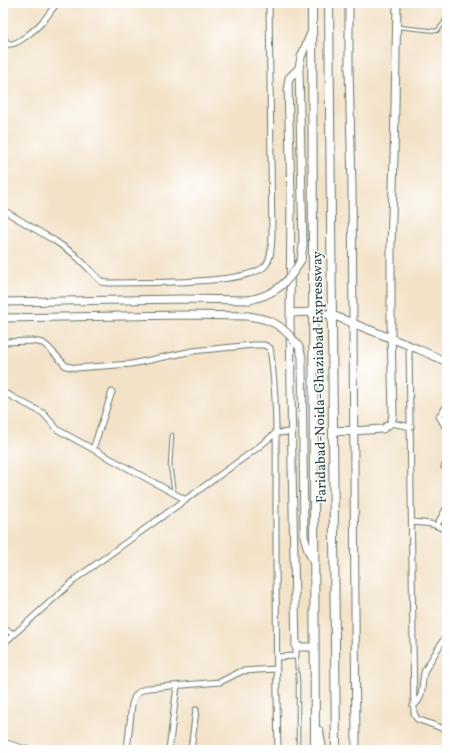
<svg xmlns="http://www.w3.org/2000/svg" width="450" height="753" font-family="Vollkorn,serif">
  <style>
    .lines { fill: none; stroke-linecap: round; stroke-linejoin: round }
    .service-casing { stroke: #697768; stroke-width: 4.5 }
    .minor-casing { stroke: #697768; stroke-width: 7 }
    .tertiary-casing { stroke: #697768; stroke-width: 9 }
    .primary-casing { stroke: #697768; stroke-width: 10 }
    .service { stroke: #fff; stroke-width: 2.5 }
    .minor { stroke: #fff; stroke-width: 5 }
    .tertiary { stroke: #fff; stroke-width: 7 }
    .primary { stroke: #fff; stroke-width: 8 }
    .tertiary-bridge-casing { stroke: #697768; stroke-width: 9; stroke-linecap: butt }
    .tertiary-bridge { stroke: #fff; stroke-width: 7 }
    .labels { text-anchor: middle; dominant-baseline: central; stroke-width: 3; stroke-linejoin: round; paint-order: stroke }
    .street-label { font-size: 14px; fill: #1f3d34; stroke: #fff }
  </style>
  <rect width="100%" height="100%" fill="#fff"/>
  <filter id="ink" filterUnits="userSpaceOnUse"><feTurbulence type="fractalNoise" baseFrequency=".025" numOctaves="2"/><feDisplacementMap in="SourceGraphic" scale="8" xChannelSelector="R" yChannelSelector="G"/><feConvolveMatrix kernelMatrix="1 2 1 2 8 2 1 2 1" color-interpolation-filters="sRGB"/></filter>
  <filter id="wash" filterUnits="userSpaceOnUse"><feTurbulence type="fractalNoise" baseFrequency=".012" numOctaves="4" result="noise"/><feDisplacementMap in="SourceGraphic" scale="16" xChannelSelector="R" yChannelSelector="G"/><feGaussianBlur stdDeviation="0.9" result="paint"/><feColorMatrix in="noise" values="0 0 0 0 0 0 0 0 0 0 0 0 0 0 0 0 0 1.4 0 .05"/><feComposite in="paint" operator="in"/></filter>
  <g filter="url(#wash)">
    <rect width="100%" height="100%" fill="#f3e2c8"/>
  </g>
  <g filter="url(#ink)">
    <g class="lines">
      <!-- service casing -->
      <g class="service-casing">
        <path id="service" d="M398 27 437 31 443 24 447 15
          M172 435 170 466 174 493
          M296 657 298 681V750"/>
      </g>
      <!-- minor casing -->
      <g class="minor-casing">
        <path id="minor" d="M3 37C5 40 6 43 9 44 17 46 38 27 43 21 48 16 52 9 57 3
          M3 210 55 241 74 254 102 282 108 283C137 282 248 286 266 265 272 257 271 245 272 236L269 3
          M3 342 32 341 43 343 49 348 66 366 76 368 131 364 193 351 253 345H264L270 348C278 400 276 455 276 508 276 589 276 669 278 750
          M409 346 414 713 417 719 447 730
          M3 392 43 413 58 430 186 500
          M447 406 439 416 447 430
          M391 423 411 427
          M93 449 112 392
          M444 467 447 468
          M412 522C427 523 434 523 447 531
          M437 525 447 507
          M3 629 15 634
          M3 644 78 577 256 449 276 433 292 432
          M277 657 296 656V647
          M413 706C426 697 420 683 425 670L447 634
          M3 742 29 750
          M127 750 132 704C135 694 138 691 148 688L220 682 242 671 276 669
          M169 750 177 686
          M191 750 196 710"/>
      </g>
      <!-- tertiary casing -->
      <g class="tertiary-casing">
        <path id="tertiary" d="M349 3V68L352 186 356 750
          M299 68 289 78 288 84 291 195 290 316 292 465 296 647H315
          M301 260 303 245 299 68 301 57 311 33
          M3 302 183 299 249 300
          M290 313 313 312 332 315 418 349 447 362
          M3 318 183 315 248 316
          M295 342 299 347 302 357 304 536 308 550 314 563
          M353 431 383 429 391 423 393 415 391 332V245L394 158 397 3"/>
      </g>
      <!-- primary casing -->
      <g class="primary-casing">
        <path id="primary" d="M312 3 315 750
          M329 3 336 750
          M333 431H353
          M319 731 322 750"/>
      </g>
      <!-- service -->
      <use href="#service" class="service"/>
      <!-- minor -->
      <use href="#minor" class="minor"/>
      <!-- tertiary -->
      <use href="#tertiary" class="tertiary"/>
      <!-- primary -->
      <use href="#primary" class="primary"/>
      <!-- tertiary-bridge casing -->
      <g class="tertiary-bridge-casing">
        <path id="tertiary-bridge" d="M249 300C274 295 289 283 301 260
          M248 316C270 319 281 324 295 342"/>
      </g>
      <!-- tertiary-bridge -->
      <use href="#tertiary-bridge" class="tertiary-bridge"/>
    </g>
  </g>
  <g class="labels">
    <!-- street labels -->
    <g class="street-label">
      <text transform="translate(320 377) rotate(-91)">Faridabad-Noida-Ghaziabad Expressway</text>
    </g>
  </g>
  <!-- margin -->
  <rect width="450" height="753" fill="none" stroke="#fff" stroke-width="16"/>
</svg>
